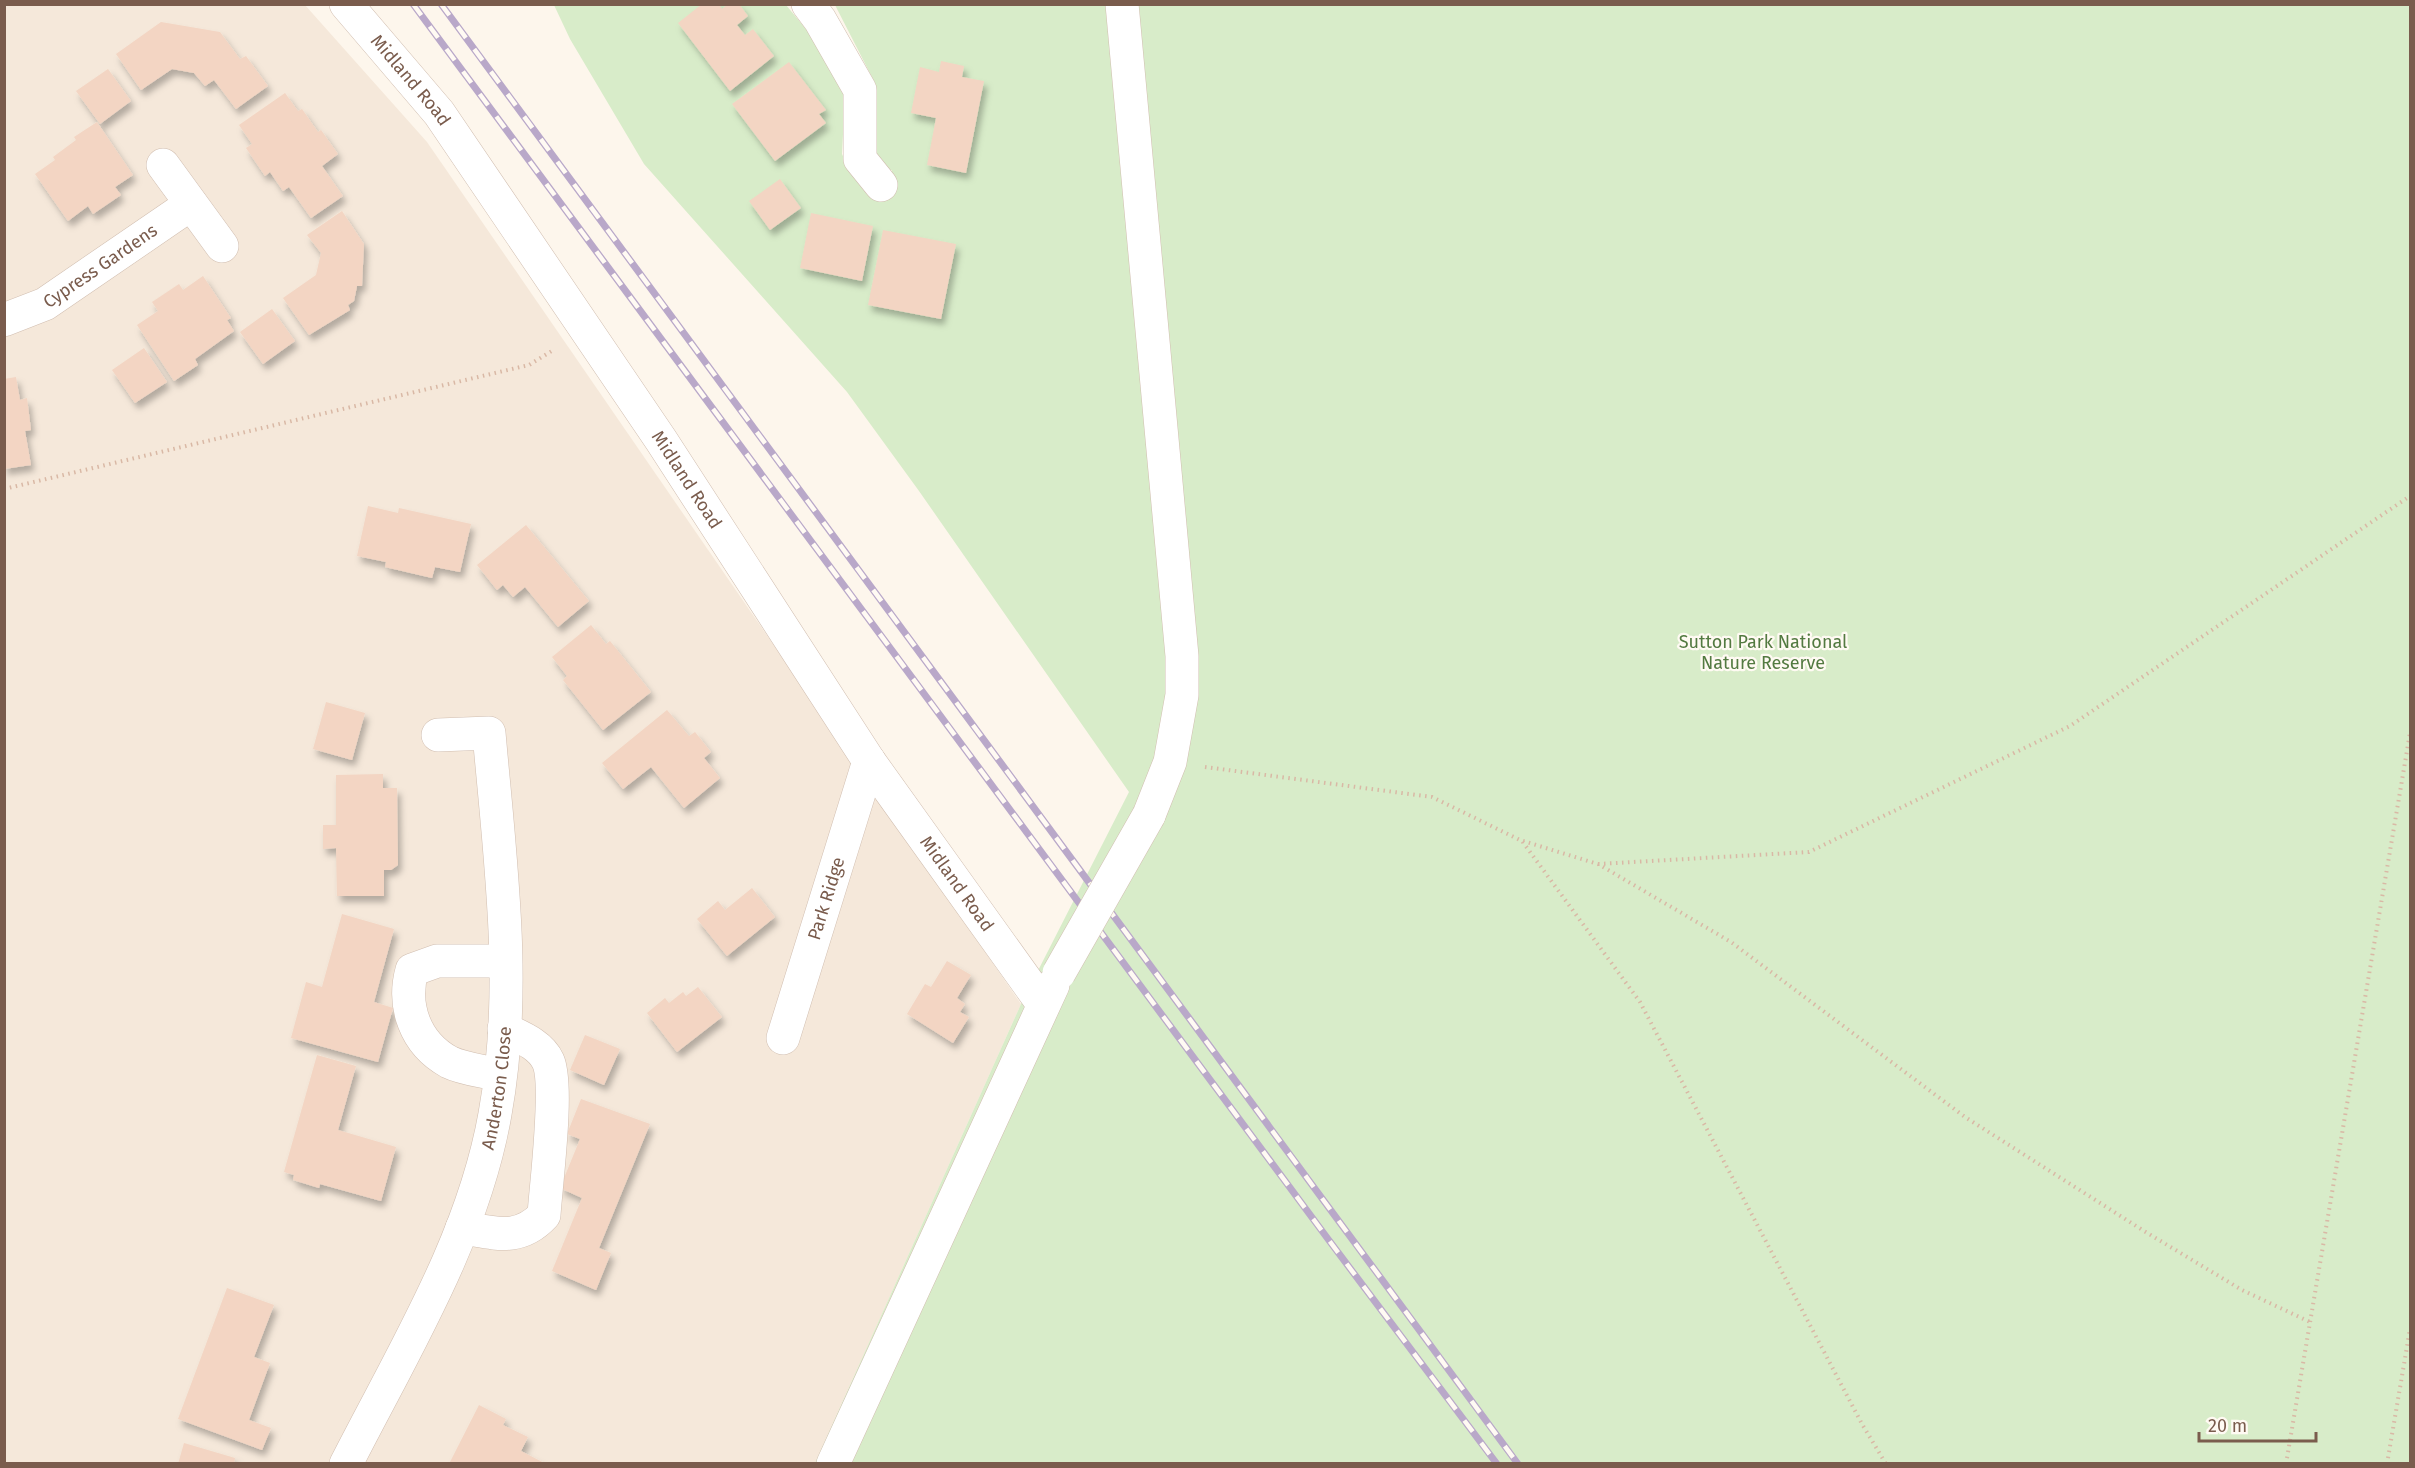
<svg xmlns="http://www.w3.org/2000/svg" width="2415" height="1468" font-family="'Fira Sans',sans-serif">
  <style>
    .residential { fill: #f5e8da }
    .green { fill: #d8ecc9 }
    .building { fill: #f3d5c3; filter: url(#shadow) }
    .lines { fill: none; stroke-linecap: round; stroke-linejoin: round }
    .minor-casing { stroke: #d1beb0; stroke-width: 34 }
    .path { stroke: #d9b8a5; stroke-width: 4; stroke-dasharray: 1.5 4.5; stroke-linecap: butt }
    .minor { stroke: #fff; stroke-width: 33 }
    .rail-casing { stroke: #b9a8c9; stroke-width: 7 }
    .rail { stroke: #fffaf3; stroke-width: 4.5; stroke-dasharray: 14; stroke-linecap: butt }
    .minor-bridge-casing { stroke: #d1beb0; stroke-width: 34; stroke-linecap: butt }
    .minor-bridge { stroke: #fff; stroke-width: 33 }
    .labels { text-anchor: middle; dominant-baseline: central; stroke-width: 4.5; stroke-linejoin: round; paint-order: stroke }
    .street-label { font-size: 18px; fill: #7a5c4d; stroke: #fffaf3 }
    .park-label { font-size: 18px; fill: #537a41; stroke: #fffaf3 }
  </style>
  <defs>
    <filter id="shadow"><feDropShadow dx="3.5" dy="6" stdDeviation="3" flood-color="#0004"/></filter>
  </defs>
  <rect width="100%" height="100%" fill="#fdf6ec"/>
  <!-- residential -->
  <path class="residential" d="M5 5H305L427 142 1021 1004 815 1463 5 1464Z"/>
  <!-- green -->
  <path class="green" d="M554 5H786L811 35 845 94 842 154 850 171 886 200 892 170H885L875 163 872 123 876 85 835 5H2410V1463H815L1021 1004 1129 792 919 491 847 392 644 164 570 39Z"/>
  <!-- building -->
  <path class="building" d="M702 4H719L722 9 728 4H739L748 16 737 25 745 35 753 29 774 56 730 91 678 23Z
    M161 22 220 32 240 59 246 56 268 86 236 109 214 80 205 86 194 73 172 69 141 90 116 54Z
    M941 61 964 66 962 77 984 81 966 173 927 165 936 118 911 113 920 67 939 72Z
    M789 62 826 110 819 114 826 123 775 161 732 104Z
    M108 69 131 101 100 124 76 91Z
    M285 93 298 111 302 109 318 132 321 130 338 154 322 166 343 196 311 218 289 187 283 191 270 172 265 176 246 148 252 144 239 125Z
    M97 122 133 175 115 187 121 195 93 214 88 206 68 221 35 174 55 160 53 157 76 140 74 137Z
    M780 179 801 208 770 230 749 201Z
    M342 211 364 244 362 286H357L354 301 348 305 350 310 309 335 283 298 316 275 321 253 307 235Z
    M811 213 873 226 862 281 800 268Z
    M883 230 956 244 941 319 868 305Z
    M203 276 231 318 227 320 234 331 195 359 198 365 174 381 137 325 158 311 152 302 179 284 183 290Z
    M272 309 295 341 263 364 240 332Z
    M144 348 167 382 135 403 112 370Z
    M16 377 20 400 27 398 31 430 25 431 31 465 4 469V379Z
    M368 506 398 513 399 508 471 524 460 572 435 567 432 578 385 567 386 562 357 556Z
    M526 525 589 601 558 627 525 587 513 597 503 585 497 590 477 565Z
    M591 625 606 644 610 641 651 692 603 730 563 680 567 676 552 657Z
    M326 702 365 713 352 760 313 749Z
    M667 710 689 736 695 732 711 752 704 758 720 778 684 808 651 767 623 789 602 763Z
    M383 774V788H397L398 865 391 870H384V896H337L336 848 323 849V825H336V775Z
    M752 888 775 917 727 956 697 919 718 901 725 910Z
    M342 914 394 929 374 1002 393 1008 378 1062 291 1038 306 982 322 987Z
    M947 961 971 975 957 998 965 1004 960 1012 969 1017 953 1043 907 1014 925 984 931 987Z
    M698 987 722 1017 677 1052 647 1013 665 998 669 1003 683 992 686 996Z
    M585 1035 620 1049 604 1085 570 1070Z
    M317 1055 356 1066 338 1130 396 1147 381 1201 320 1184 319 1188 293 1180 294 1175 284 1172Z
    M581 1099 650 1124 599 1248 611 1253 596 1290 552 1271 582 1198 560 1188 580 1139 567 1134Z
    M227 1288 274 1305 254 1357 270 1363 249 1420 271 1428 262 1450 178 1419Z
    M479 1405 506 1419 503 1425 528 1437 521 1451 546 1464H449Z
    M184 1443 235 1458 234 1464H178Z"/>
  <g class="lines">
    <!-- minor casing -->
    <g class="minor-casing">
      <g id="minor">
        <path id="s1" d="M346 4 439 113 661 440 869 761 1043 1004"/>
        <path d="M808 4 820 20 860 90V159L881 185"/>
        <path d="M1122 4 1182 656V695L1170 762 1149 815"/>
        <path d="M163 165 222 246"/>
        <path id="s2" d="M4 320 45 304 191 204"/>
        <path id="s3" d="M783 1038 869 761"/>
        <path d="M499 1075C484 1071 463 1069 449 1062 415 1043 402 1006 412 970L437 961H505"/>
        <path d="M462 1228C495 1233 519 1242 544 1215 546 1184 559 1085 548 1061 540 1044 520 1037 504 1029"/>
        <path id="s4" d="M346 1464C403 1352 473 1239 495 1114 518 988 500 859 489 733L438 735"/>
        <path d="M833 1464 1053 985"/>
      </g>
    </g>
    <!-- path -->
    <path class="path" d="M4 489 529 365 555 349
      M1205 767 1432 797 1522 841 1640 1002 1862 1424 1886 1464
      M1523 841 1598 864 1731 942 1965 1117 2144 1231 2242 1290 2310 1322
      M1598 864 1809 852 2070 726 2410 496
      M2286 1464 2410 733
      M2387 1464 2410 1329"/>
    <!-- minor -->
    <use href="#minor" class="minor"/>
    <!-- rail casing -->
    <g class="rail-casing">
      <path id="rail" d="M413 4 1328 1239 1497 1464
        M441 4 1518 1464"/>
    </g>
    <!-- rail -->
    <use href="#rail" class="rail"/>
    <!-- minor-bridge casing -->
    <g class="minor-bridge-casing">
      <path id="minor-bridge" d="M1059 973 1149 815"/>
    </g>
    <!-- minor-bridge -->
    <use href="#minor-bridge" class="minor-bridge"/>
  </g>
  <g class="labels">
    <!-- street labels -->
    <g class="street-label">
      <text stroke="none"><textPath href="#s1" startOffset="100">Midland Road</textPath></text>
      <text stroke="none"><textPath href="#s2" startOffset="111">Cypress Gardens</textPath></text>
      <text stroke="none"><textPath href="#s1" startOffset="586">Midland Road</textPath></text>
      <text stroke="none"><textPath href="#s1" startOffset="1072">Midland Road</textPath></text>
      <text stroke="none"><textPath href="#s3" startOffset="146">Park Ridge</textPath></text>
      <text stroke="none"><textPath href="#s4" startOffset="408">Anderton Close</textPath></text>
    </g>
    <!-- park labels -->
    <g class="park-label">
      <text x="1763" y="642">Sutton Park National<tspan x="1763" dy="21">Nature Reserve</tspan></text>
    </g>
  </g>
  <!-- border -->
  <rect width="2415" height="1468" fill="none" stroke="#7a5c4d" stroke-width="12"/>
  <!-- scale -->
  <path d="M2199 1432v9h117v-9" fill="none" stroke="#7a5c4d" stroke-width="3"/>
  <text x="2208" y="1432" font-size="18" fill="#7a5c4d" stroke="#fffaf3" stroke-width="4.5" paint-order="stroke">20 m</text>
</svg>
